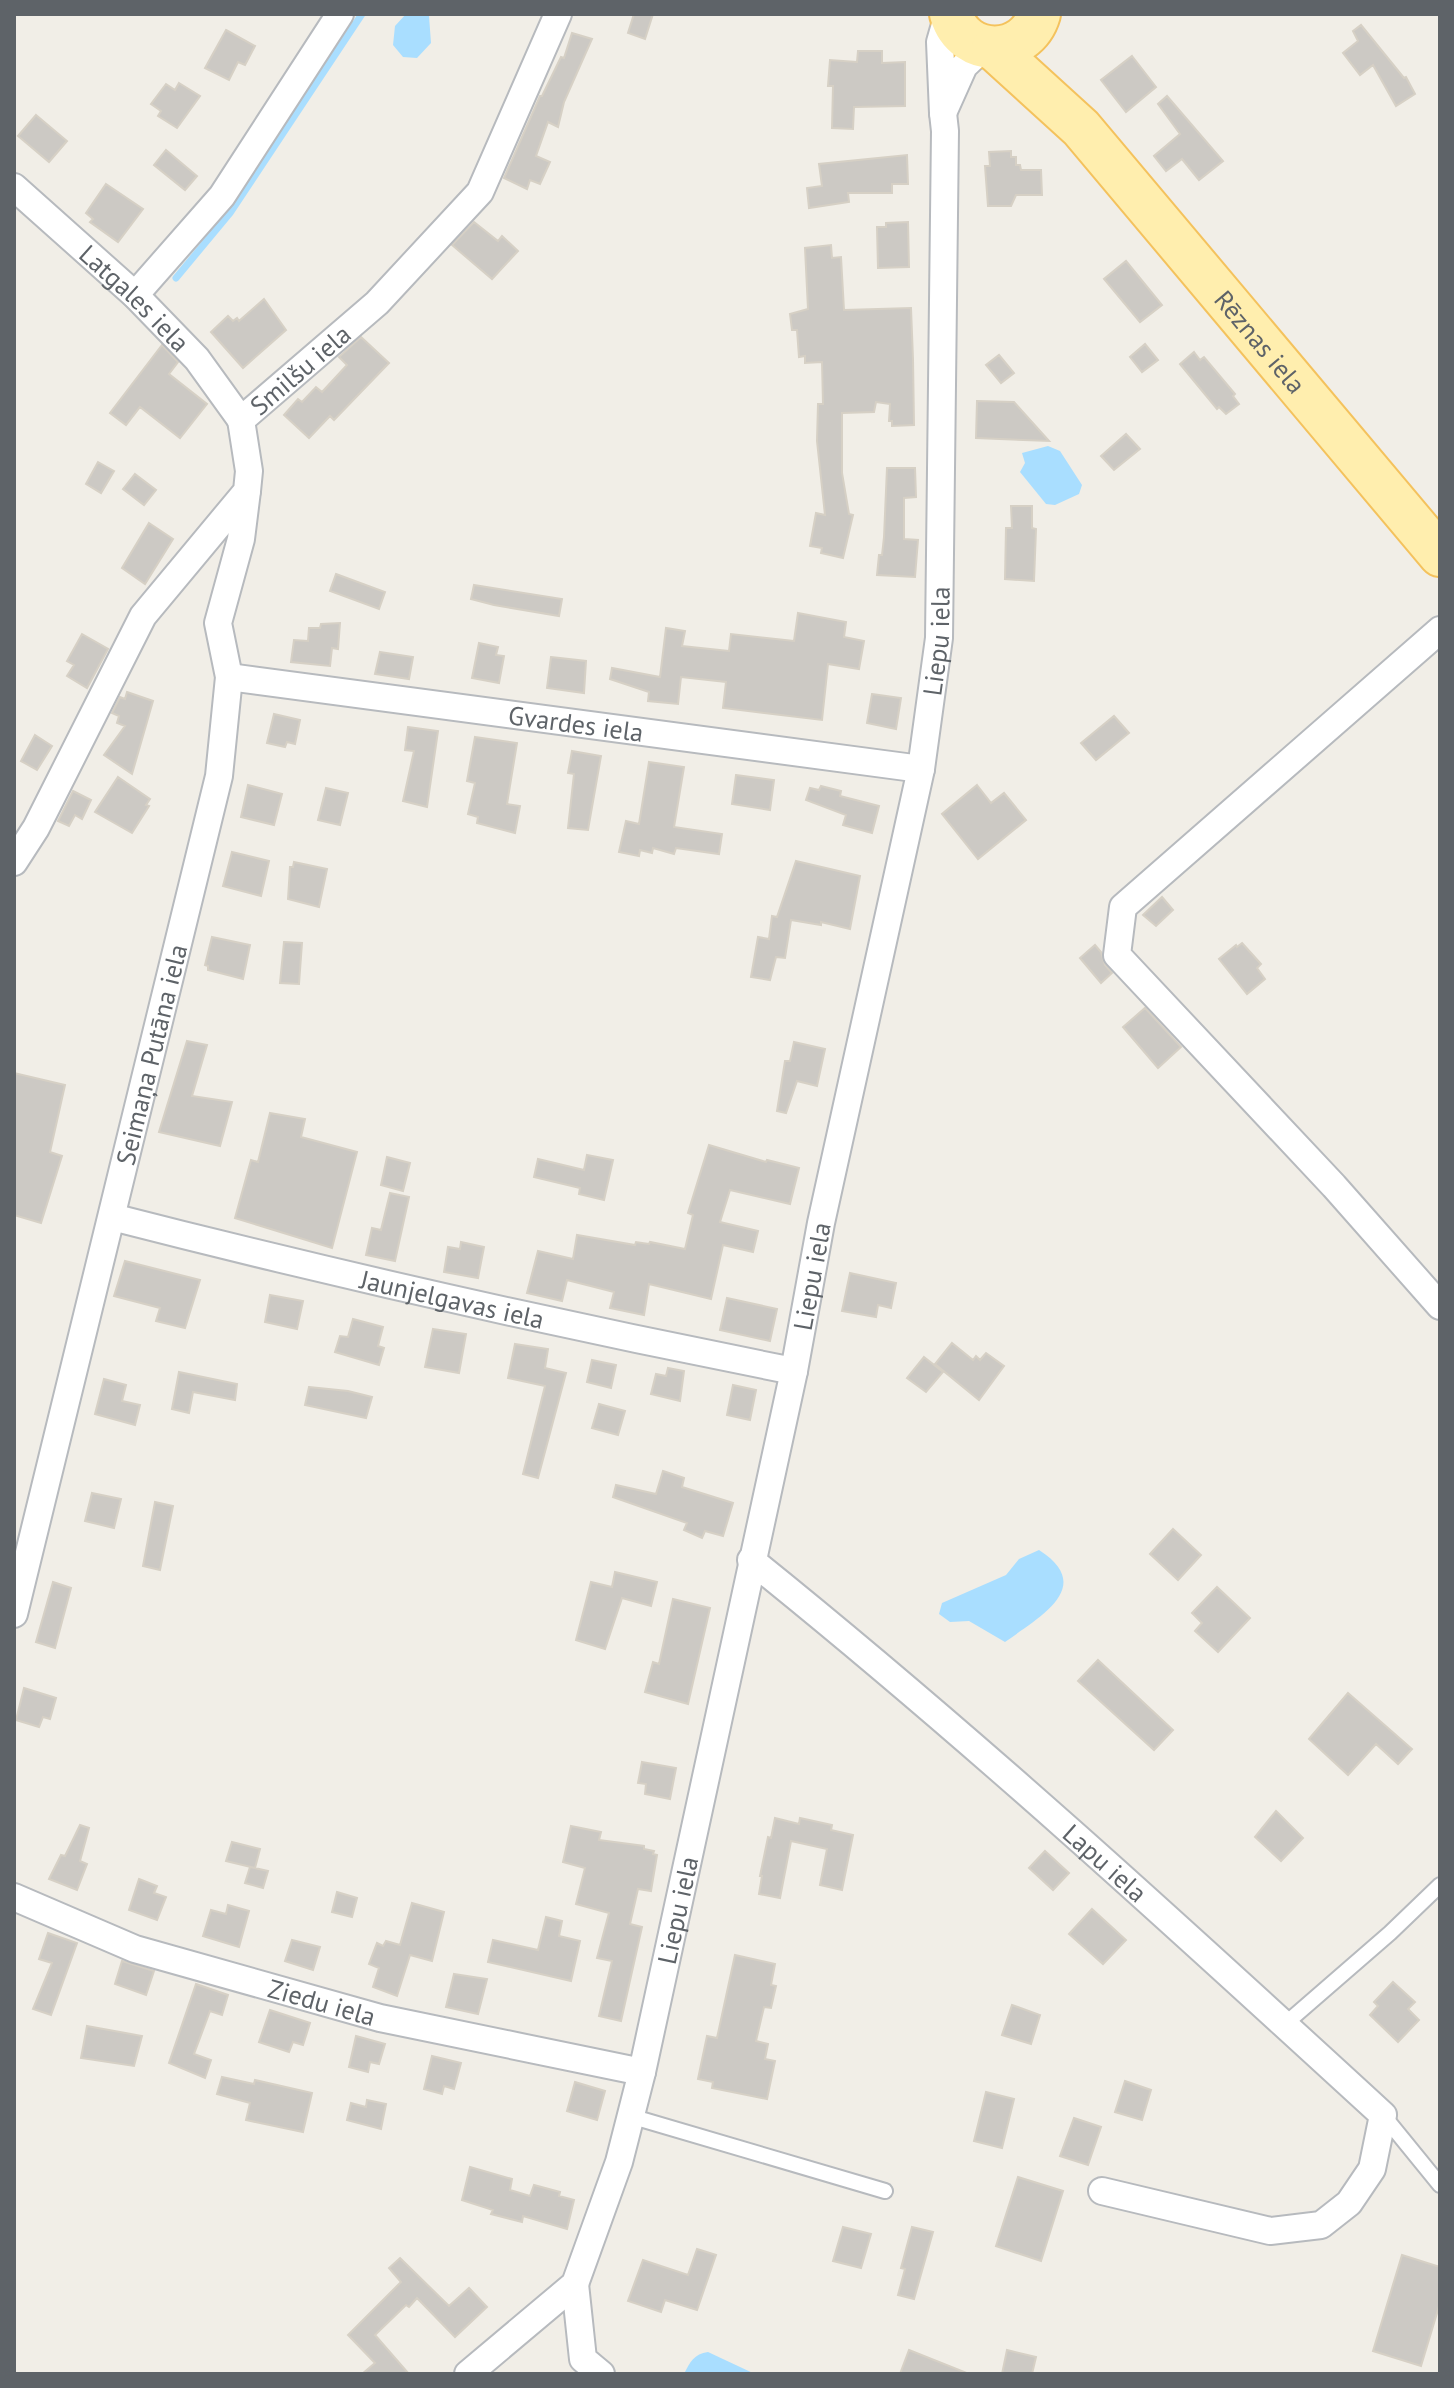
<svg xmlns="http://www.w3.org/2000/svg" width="1454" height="2388" font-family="'PT Sans',sans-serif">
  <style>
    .water { fill: #a9deff }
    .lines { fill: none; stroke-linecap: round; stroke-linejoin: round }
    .stream { stroke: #a9deff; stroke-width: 7 }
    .building { fill: #ccc9c4; stroke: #d6d0c5; stroke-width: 2 }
    .lane-casing { stroke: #b7babe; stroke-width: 18 }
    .street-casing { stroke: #b7babe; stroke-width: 30 }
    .primary-casing { stroke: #f4c25d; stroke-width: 46 }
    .lane { stroke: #fff; stroke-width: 14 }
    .street { stroke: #fff; stroke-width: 26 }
    .primary { stroke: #ffeeae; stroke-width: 42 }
    .labels { text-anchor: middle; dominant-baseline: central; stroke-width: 7; stroke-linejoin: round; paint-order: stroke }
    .street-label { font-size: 26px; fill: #5e6368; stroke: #fff }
  </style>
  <rect width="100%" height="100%" fill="#f1eee7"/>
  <!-- water -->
  <path class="water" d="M406 14 429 16 431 43 417 58 403 57 393 45 395 26Z
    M1048 446 1060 451 1082 485 1079 494 1055 505 1046 504 1020 472 1025 463 1022 453Z
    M1039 1550C1097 1587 1038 1618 1005 1642L969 1621 950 1622 939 1614 942 1603 1006 1575 1019 1559Z
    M708 2352 755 2374H684C690 2362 694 2354 708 2352Z"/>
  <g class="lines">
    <!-- stream -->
    <path class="stream" d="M176 278 230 213 362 14"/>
  </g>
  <!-- building -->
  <path class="building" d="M634 14H653L645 39 628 33Z
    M1361 25 1404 78 1406 77 1415 94 1396 106 1373 65 1360 75 1343 53 1358 41 1353 31Z
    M226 30 255 46 245 65 238 62 229 80 205 68Z
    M572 33 592 39 564 102 558 127 548 122 536 156 550 162 540 184 530 180 527 189 504 178 540 96H542L561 57 564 58Z
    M858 51H882V63L905 62V106L854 107 853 129 832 128 833 86H828L830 60 857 62Z
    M1132 56 1156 87 1126 112 1101 80Z
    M179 83 200 96 177 128 158 116 161 111 151 104 166 84 175 90Z
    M1167 96 1223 161 1199 180 1182 159 1166 171 1154 156 1180 134 1158 104Z
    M36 115 67 141 49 162 18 136Z
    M166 150 197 176 185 190 154 165Z
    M1011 151V157H1016V165H1020L1021 170H1041L1042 195H1016L1011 206H988L985 166H990L989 152Z
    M907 155 908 184H892V193H848L849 202 809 208 807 188 822 186 819 164Z
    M106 184 143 209 118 242 90 222 93 219 86 213Z
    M474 222 498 241 502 236 518 251 492 279 452 245Z
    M908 222 909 267 878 268 877 227H886V223Z
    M831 245 832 258 841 257 844 310 911 308 913 359 914 425 892 426V421H889L890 404 876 402 874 412 842 413V473L849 514 853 515 843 558 821 553 822 548 810 546 816 513 825 515 817 441 818 404H823L822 362 805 363V356L799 357 797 330H792L790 314 808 309 805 248Z
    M1126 261 1162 305 1140 322 1104 279Z
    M264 299 286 330 243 368 211 332 228 316 233 321 237 318 239 321Z
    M361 337 389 363 334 420 330 416 309 438 284 415 298 399 302 402 316 387 322 392 347 365 339 357Z
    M1145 344 1158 360 1142 372 1130 357Z
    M162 345 178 362 169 374 207 404 180 438 140 407 126 425 110 413Z
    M1194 352 1200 360 1204 357 1235 394 1233 396 1239 404 1226 414 1219 407 1217 409 1180 364Z
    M999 355 1014 373 1001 383 986 365Z
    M977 401 1014 402 1049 441 976 438Z
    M1126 434 1140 449 1114 470 1101 456Z
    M98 462 114 471 101 493 86 484Z
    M887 468H915L916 497 904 498V539L918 540 915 577 877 575 879 555H882L884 537Z
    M135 474 156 490 144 505 123 489Z
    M1011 506H1032V528L1036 529 1034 581 1005 579 1006 528H1012Z
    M149 523 173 539 145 584 122 568Z
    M336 574 385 592 379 609 330 591Z
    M474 585 562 599 559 616 494 605 471 599Z
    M798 613 846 622 844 637 864 641 859 669 828 664 822 720 723 708 726 682 681 677 678 704 648 701 649 692 610 679 612 668 660 677 666 628 685 631 682 646 729 651 731 634 794 641Z
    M340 623 338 649 332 648 330 666 291 662 294 640 308 641 309 628H320L321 624Z
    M82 634 108 649 87 688 67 676 74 665 67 661Z
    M479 643 498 647 496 655 504 656 499 683 472 678Z
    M380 652 413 657 409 679 375 674Z
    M551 657 586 661 584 693 547 688Z
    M127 692 153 701 132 774 104 755 125 726 117 723 119 716 112 713 120 697 125 699Z
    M872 694 901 698 896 729 867 723Z
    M274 714 300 720 295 744 287 742 285 747 267 743Z
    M1114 716 1129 733 1096 760 1081 743Z
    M408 727 438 731 427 807 403 801 414 751 405 750Z
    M35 735 52 746 37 770 21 761Z
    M475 737 517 743 507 804 520 806 515 833 477 823 478 817 468 814 475 783 467 781Z
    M572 751 601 756 588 830 568 828 574 774 568 773Z
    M649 762 684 767 674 827 722 834 719 854 676 848 674 854 653 848 652 853 640 850 639 856 619 852 626 821 639 824Z
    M736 775 774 780 770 810 732 804Z
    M118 777 150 799 146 805 149 806 132 833 95 812Z
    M248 785 282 794 274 825 241 817Z
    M977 785 991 803 1004 793 1026 820 978 859 942 814Z
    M821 786 841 791 840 796 879 806 872 833 843 825 846 815 806 800 810 788 819 790Z
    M326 788 348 793 340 825 318 820Z
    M73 791 91 800 82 819 75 815 69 826 58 821Z
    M232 852 269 861 261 896 223 886Z
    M796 861 860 876 850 929 821 922V925L791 920 785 958 776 957 770 980 751 977 758 937 769 939 772 916 777 917Z
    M294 862 327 869 319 907 288 899 290 867H293Z
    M1162 897 1173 910 1156 926 1143 915Z
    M212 937 250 945 243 979 208 970V966L205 965Z
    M284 942 302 943 299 984 280 983Z
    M1242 943 1261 964 1257 968 1265 979 1247 994 1219 959 1236 945 1237 947Z
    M1095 945 1101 952 1105 965 1112 973 1101 983 1080 958Z
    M1145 1008 1181 1047 1158 1068 1123 1027Z
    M187 1041 207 1045 192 1096 232 1102 220 1146 159 1132Z
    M794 1042 825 1049 817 1086 797 1081 786 1113 777 1111 785 1061H790Z
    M14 1073 65 1085 50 1152 62 1156 41 1223 14 1215Z
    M270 1113 305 1119 301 1137 357 1152 332 1248 235 1218 251 1160 258 1162Z
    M709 1145 766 1162 767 1160 799 1168 790 1204 730 1190 720 1222 758 1231 753 1252 723 1245 711 1299 649 1284 644 1315 610 1308 614 1292 567 1280 562 1301 527 1293 538 1251 573 1259 577 1235 635 1245 636 1242 649 1244 650 1242 685 1249 693 1215 688 1213Z
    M587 1155 613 1160 604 1200 579 1194 580 1188 534 1177 538 1159 584 1170Z
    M387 1157 410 1163 403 1191 381 1185Z
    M390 1193 409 1197 395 1261 366 1255 372 1228 381 1230Z
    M461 1242 484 1247 478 1278 444 1272 448 1247 460 1249Z
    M125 1261 200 1280 185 1328 156 1321 160 1308 114 1296Z
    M850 1273 896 1283 891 1308 878 1305 876 1317 842 1311Z
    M270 1295 303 1301 297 1329 265 1322Z
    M727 1298 777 1309 770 1341 720 1330Z
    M353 1319 383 1327 378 1346 384 1348 379 1365 335 1352 340 1336 348 1337Z
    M433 1329 466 1334 459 1373 425 1367Z
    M952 1343 973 1360 976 1356 980 1360 986 1353 1004 1366 979 1400 935 1364Z
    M515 1344 548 1349 545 1368 566 1373 538 1478 523 1474 545 1386 508 1378Z
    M924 1357 943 1372 926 1392 907 1378Z
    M592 1360 616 1365 611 1388 587 1382Z
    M668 1368 684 1371 680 1401 651 1394 656 1374 666 1376Z
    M179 1372 237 1384 235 1400 193 1392 189 1413 172 1409Z
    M104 1379 126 1385 122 1401 140 1405 135 1425 95 1414Z
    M733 1385 756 1390 750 1420 727 1415Z
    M309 1387 348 1391 372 1397 366 1418 305 1405Z
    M599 1404 625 1411 618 1435 592 1428Z
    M663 1471 684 1478 682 1487 733 1503 723 1536 705 1531 702 1538 684 1530 687 1523 613 1497 616 1485 656 1494Z
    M92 1493 121 1499 114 1528 85 1521Z
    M155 1502 173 1506 160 1570 143 1566Z
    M1173 1529 1201 1555 1178 1580 1150 1554Z
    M615 1572 657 1582 651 1606 622 1598 605 1649 576 1640 591 1582 612 1587Z
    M53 1582 71 1588 55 1648 36 1642Z
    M1217 1587 1250 1618 1218 1652 1195 1631 1202 1623 1192 1613Z
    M673 1599 710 1608 688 1704 645 1692 653 1662 659 1664Z
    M1098 1660 1173 1730 1154 1750 1078 1681Z
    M24 1688 56 1698 50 1719 43 1717 39 1727 16 1720Z
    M1348 1693 1412 1749 1398 1764 1376 1744 1348 1775 1309 1739Z
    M642 1762 676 1768 670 1799 645 1794 646 1784 638 1783Z
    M1276 1811 1303 1838 1281 1861 1255 1837Z
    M775 1818 799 1824 800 1818 832 1825 831 1830 853 1835 842 1890 820 1885 827 1849 791 1841 780 1898 759 1894 762 1876H760L768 1837 771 1838Z
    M80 1825 89 1828 80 1861 87 1864 77 1890 49 1879 61 1855 65 1856Z
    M571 1826 601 1832 599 1840 644 1846V1849L654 1851 653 1854 657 1855 651 1891 638 1889 630 1924 642 1927 621 2021 599 2016 612 1961 597 1958 609 1913 576 1904 585 1868 563 1862Z
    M232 1842 260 1849 255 1868 226 1861Z
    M1045 1851 1069 1873 1053 1890 1029 1868Z
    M250 1867 268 1871 263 1888 245 1883Z
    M139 1879 157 1886 154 1893 166 1897 157 1920 129 1910Z
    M337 1892 357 1898 352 1917 332 1912Z
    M412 1903 444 1912 432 1961 410 1955 397 1996 373 1987 379 1968 369 1964 377 1943 383 1946 386 1941 400 1945Z
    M228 1905 249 1911 239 1947 203 1936 211 1910 226 1914Z
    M1092 1909 1126 1940 1103 1964 1069 1934Z
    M546 1917 562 1921 559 1936 580 1941 571 1981 488 1962 493 1940 538 1950Z
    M48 1933 77 1943 51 2015 33 2009 52 1963 39 1959Z
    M292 1940 320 1947 313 1970 285 1961Z
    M735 1955 775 1964 771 1985 776 1986 771 2008 764 2007 756 2041 768 2044 765 2059 775 2061 767 2099 712 2088 713 2082 698 2079 707 2036 717 2038Z
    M122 1961 154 1971 146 1995 115 1984Z
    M454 1974 487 1979 478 2014 446 2007Z
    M1393 1982 1415 2002 1408 2009 1419 2020 1398 2042 1370 2015 1378 2006 1374 2002Z
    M196 1984 228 1995 222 2015 210 2011 194 2054 211 2060 205 2078 169 2063Z
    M1012 2005 1040 2015 1031 2044 1002 2035Z
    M270 2010 310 2023 303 2045 293 2042 289 2052 259 2042Z
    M87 2026 142 2036 134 2066 81 2058Z
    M356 2036 385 2044 379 2064 370 2062 368 2072 349 2067Z
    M432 2056 461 2063 454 2089 444 2086 442 2094 424 2089Z
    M222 2077 254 2084 255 2080 312 2093 303 2132 246 2120 250 2103 217 2094Z
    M1125 2081 1151 2090 1142 2120 1115 2112Z
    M575 2082 605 2091 597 2120 567 2111Z
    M986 2092 1014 2099 1002 2148 974 2141Z
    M367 2100 386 2104 381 2129 347 2120 351 2103 366 2107Z
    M1074 2118 1101 2127 1088 2165 1060 2156Z
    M470 2167 512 2179 510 2190 530 2196 534 2185 560 2192 559 2196 574 2200 567 2229 523 2216 522 2222 491 2214 493 2210 462 2200Z
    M1018 2177 1063 2191 1041 2261 996 2246Z
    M843 2227 871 2234 861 2268 833 2261Z
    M912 2227 933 2232 914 2299 898 2295 905 2269 901 2268Z
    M697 2249 716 2255 697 2310 665 2300 661 2312 628 2301 643 2260 688 2275Z
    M1402 2255 1440 2267V2303L1421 2366 1373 2351Z
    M400 2258 449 2306 469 2288 487 2307 455 2337 417 2298 409 2307 406 2305 375 2335 409 2374H362L375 2363 348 2335 401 2282 389 2268Z
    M909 2350 967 2373 966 2374H900Z
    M1007 2350 1036 2357 1032 2374H1002Z"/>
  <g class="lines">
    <!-- lane casing -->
    <g class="lane-casing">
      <path id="lane" d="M1284 2025 1390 1933 1440 1885
        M1383 2115 1440 2185
        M630 2116 885 2191"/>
    </g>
    <!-- street casing -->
    <g class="street-casing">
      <g id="street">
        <path d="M948 14 940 42 943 113 964 66 984 47"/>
        <path id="s1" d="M14 187 135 295 197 359 241 420"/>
        <path d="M135 295 222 196 340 14"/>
        <path d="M1440 630 1123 907 1117 955 1334 1186 1440 1306"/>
        <path id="s2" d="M229 677 921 769"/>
        <path id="s3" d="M14 862 36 828 143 616 247 491 249 471 241 420 377 303 480 192 558 14"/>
        <path id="s4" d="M112 1217C338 1275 565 1326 794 1371"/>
        <path id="s5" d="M751 1560C970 1736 1176 1925 1383 2115L1372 2169 1349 2203 1321 2225 1270 2231 1102 2191"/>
        <path id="s6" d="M14 1614 219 776 229 677 218 623 241 539 247 491"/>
        <path id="s7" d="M14 1897 135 1949 380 2018 642 2072"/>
        <path d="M575 2284 583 2359 601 2374"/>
        <path id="s8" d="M468 2374 575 2284 619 2162 642 2072 794 1371 821 1223 921 769 939 638 945 131 943 113"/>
      </g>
    </g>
    <!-- primary casing -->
    <g class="primary-casing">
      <g id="primary">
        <path d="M951 14C964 59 1026 58 1039 14"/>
        <path id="s9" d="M993 48 1081 128 1440 555"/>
      </g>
    </g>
    <!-- lane -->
    <use href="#lane" class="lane"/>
    <!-- street -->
    <use href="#street" class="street"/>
    <!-- primary -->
    <use href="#primary" class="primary"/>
  </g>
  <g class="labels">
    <!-- street labels -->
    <g class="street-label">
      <text stroke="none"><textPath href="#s1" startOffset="164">Latgales iela</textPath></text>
      <text stroke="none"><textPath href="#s9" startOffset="398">Rēznas iela</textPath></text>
      <text stroke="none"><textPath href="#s3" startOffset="590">Smilšu iela</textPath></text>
      <text stroke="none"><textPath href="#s8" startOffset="1824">Liepu iela</textPath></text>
      <text stroke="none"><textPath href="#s2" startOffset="350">Gvardes iela</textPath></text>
      <text stroke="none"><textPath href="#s6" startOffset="576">Seimaņa Putāna iela</textPath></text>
      <text stroke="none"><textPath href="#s8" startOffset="1176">Liepu iela</textPath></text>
      <text stroke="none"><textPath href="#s4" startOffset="350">Jaunjelgavas iela</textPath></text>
      <text stroke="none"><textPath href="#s5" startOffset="466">Lapu iela</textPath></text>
      <text stroke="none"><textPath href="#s8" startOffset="528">Liepu iela</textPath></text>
      <text stroke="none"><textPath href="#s7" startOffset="326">Ziedu iela</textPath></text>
    </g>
  </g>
  <!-- border -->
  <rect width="1454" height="2388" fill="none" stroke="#5e6368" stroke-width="32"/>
</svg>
